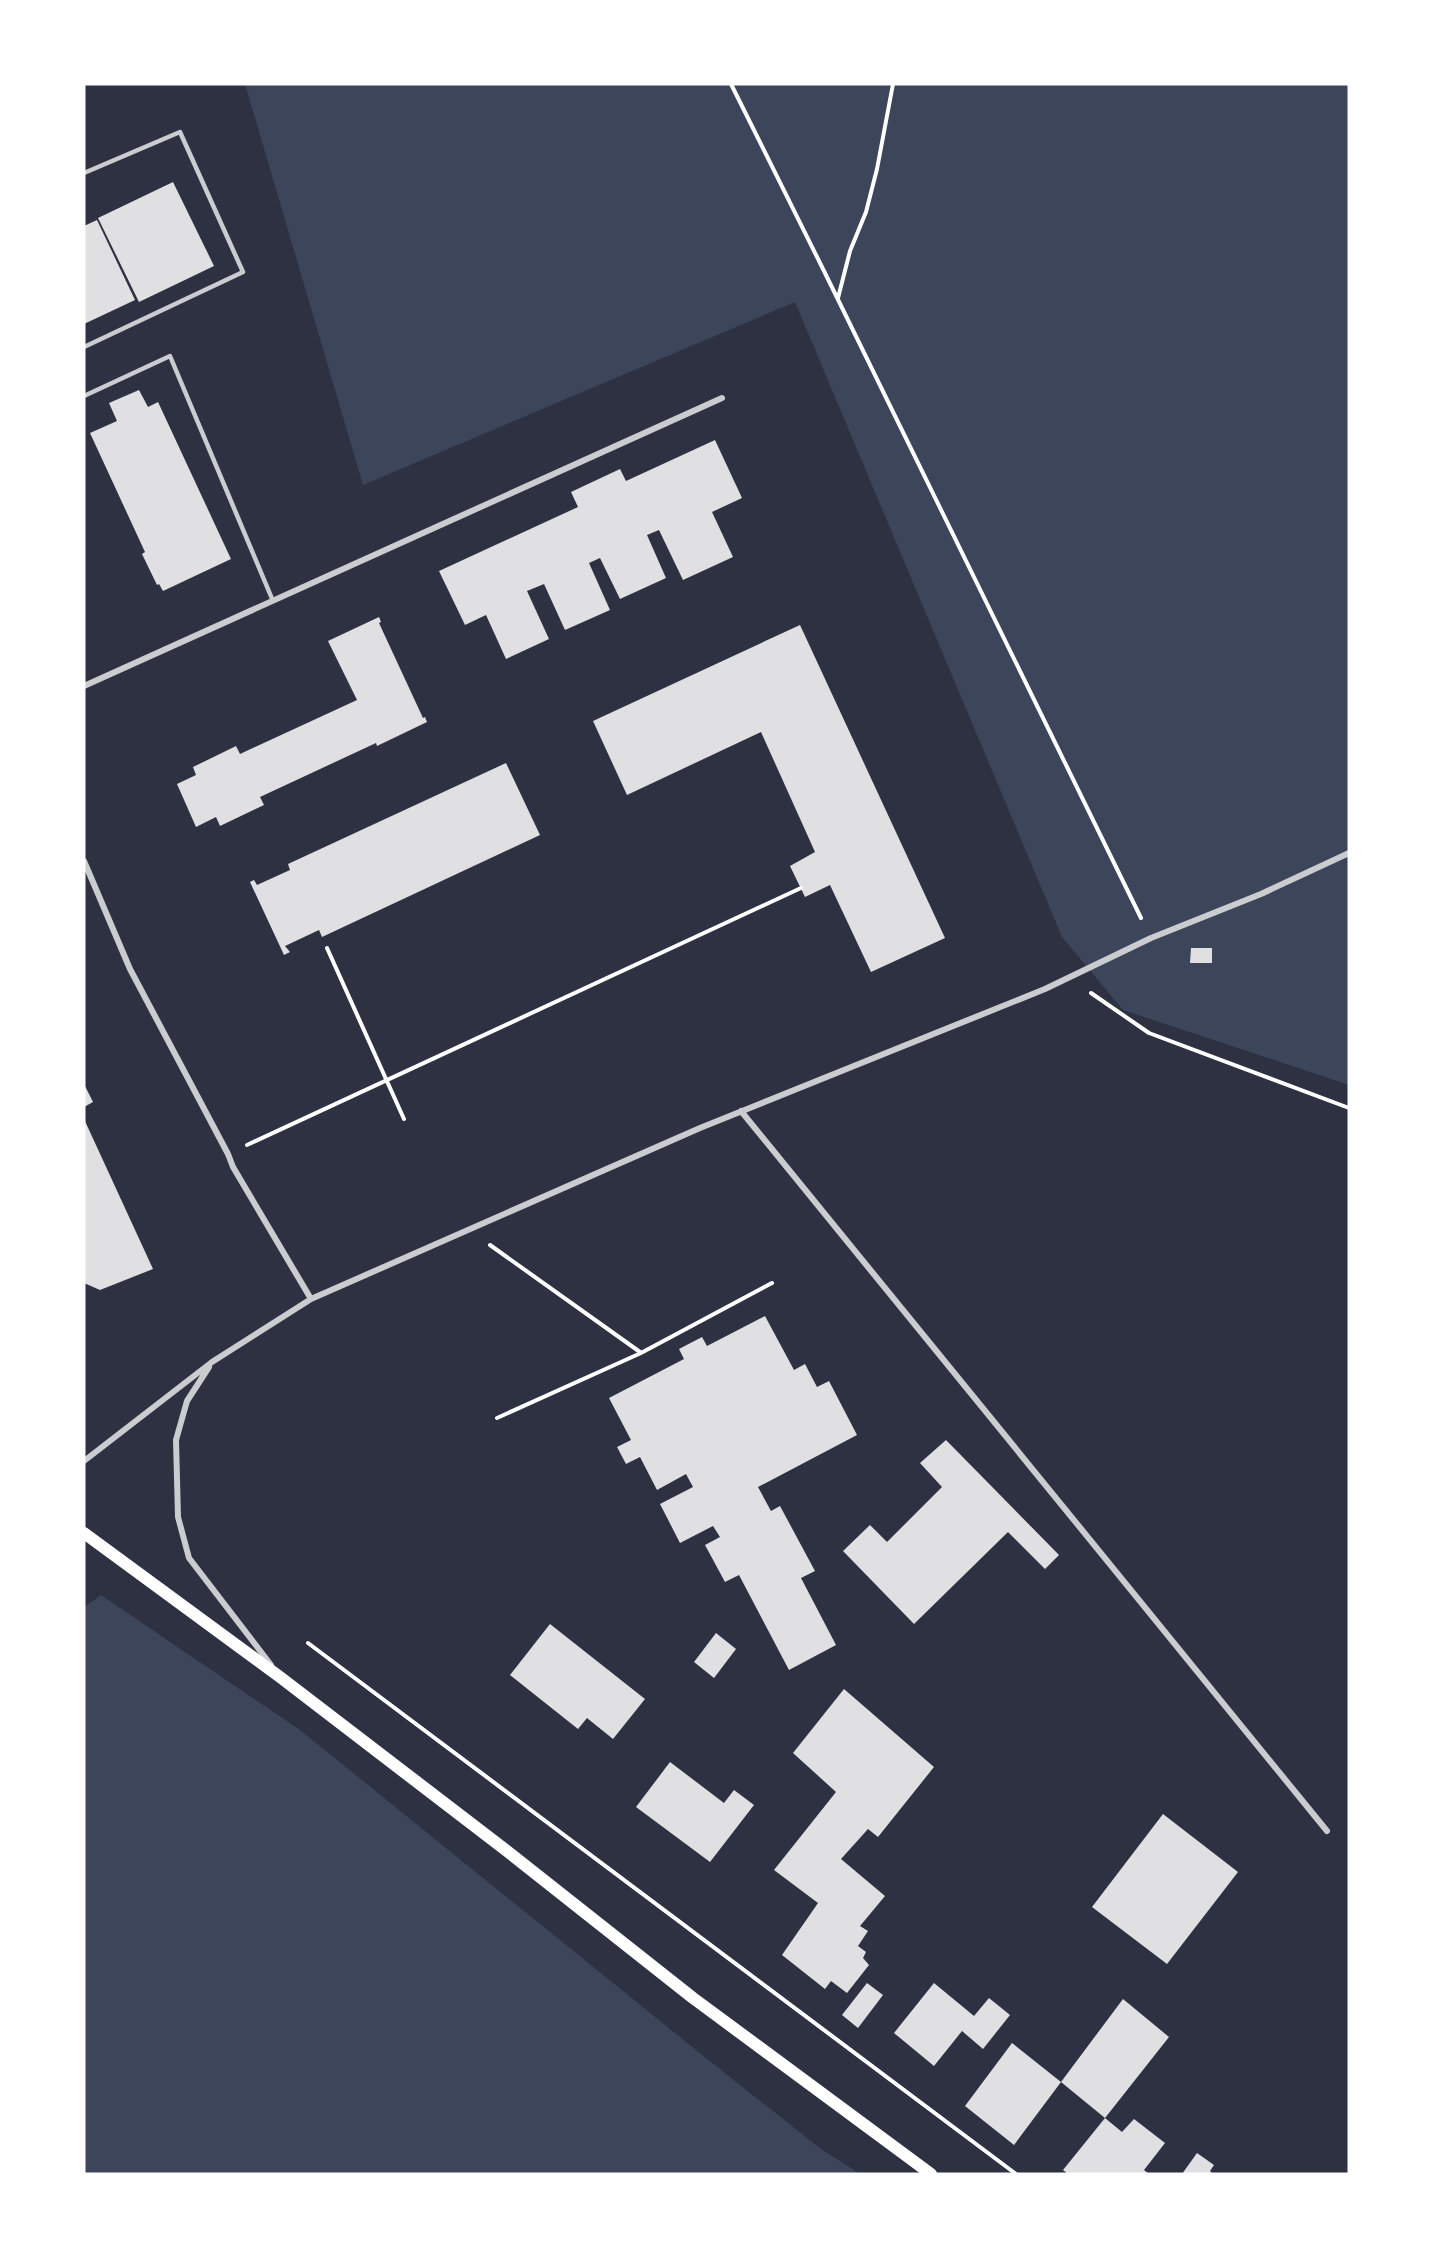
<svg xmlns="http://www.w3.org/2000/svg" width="1433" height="2258" font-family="'Work Sans',sans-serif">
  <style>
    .green { fill: #3c4559 }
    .building { fill: #e0e0e3 }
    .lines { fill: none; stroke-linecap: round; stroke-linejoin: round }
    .path { stroke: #fff; stroke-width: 4 }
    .service { stroke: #caccd0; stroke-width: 4.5 }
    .minor { stroke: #caccd0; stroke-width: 6 }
    .secondary { stroke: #fff; stroke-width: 12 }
  </style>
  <rect width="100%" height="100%" fill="#2d3142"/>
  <!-- green -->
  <path class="green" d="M245 84H1349V1085L1123 1010 1062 937 795 302 363 485Z
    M101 1595 300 1730 701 2054 821 2149 860 2174H84V1607Z"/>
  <!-- building -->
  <path class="building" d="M173 182 214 266 139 302 98 218Z
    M97 220 135 300 84 324V226Z
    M139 390 148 407 158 402 231 559 163 591 159 584 157 585 142 554 145 552 90 433 117 421 109 403Z
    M715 440 742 498 712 512 733 557 683 580 659 530 647 535 666 578 620 599 600 558 589 563 610 610 565 630 544 584 527 591 549 639 506 659 486 615 465 625 439 571 578 507 571 492 620 469 626 481Z
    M379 617 381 622 379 623 423 718 425 717 427 722 377 746 376 743 260 797 264 805 220 826 216 817 196 827 177 784 196 775 193 767 232 748 236 746 240 754 357 700 328 641Z
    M800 625 945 938 871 972 830 885 805 897 790 866 815 852 761 732 627 795 593 721Z
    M506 763 540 835 322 937 319 930 285 946 290 952 284 955 250 882 254 880 257 885 290 870 288 864Z
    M1191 948H1212V963H1190Z
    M84 1084 93 1102 84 1107Z
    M84 1119 153 1269 100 1290 84 1283Z
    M765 1316 794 1370 805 1364 817 1387 829 1381 857 1435 758 1487 771 1511 780 1506 815 1571 801 1578 836 1645 789 1670 739 1575 725 1582 705 1545 720 1537 713 1526 680 1543 660 1504 693 1487 686 1474 657 1490 640 1457 626 1464 617 1447 631 1440 609 1398 684 1359 679 1349 702 1337 707 1346Z
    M946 1440 1059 1555 1045 1569 1008 1532 914 1624 843 1551 870 1525 887 1542 942 1487 920 1463Z
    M550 1624 645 1699 613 1739 587 1718 578 1729 510 1675Z
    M716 1633 736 1649 714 1678 694 1662Z
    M844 1689 934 1767 878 1837 868 1829 841 1859 885 1896 860 1926 868 1931 858 1946 866 1952 863 1958 869 1965 847 1993 831 1981 825 1989 782 1955 818 1903 774 1870 836 1792 793 1753Z
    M670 1762 724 1803 734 1790 754 1805 710 1862 636 1807Z
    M1163 1814 1238 1872 1167 1964 1092 1907Z
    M867 1983 883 1995 858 2028 842 2015Z
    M934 1983 974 2016 989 1998 1010 2015 983 2049 962 2031 934 2066 894 2033Z
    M1123 1999 1169 2037 1105 2118 1061 2082Z
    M1012 2043 1061 2082 1014 2145 965 2106Z
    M1105 2118 1122 2132 1134 2119 1165 2143 1144 2170 1149 2174H1068L1063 2170Z
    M1197 2153 1214 2165 1210 2171 1213 2174H1182Z"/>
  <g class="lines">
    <!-- path -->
    <path class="path" d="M731 84 824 271 1141 918
      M838 298 850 251 866 212 877 169 893 84
      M327 948 404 1119
      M1091 993 1149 1033 1349 1108
      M247 1145 801 888
      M490 1245 640 1352
      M497 1418 641 1353 772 1283
      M308 1643 1016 2174"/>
    <!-- service -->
    <path class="service" d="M84 173 180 132 243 272 84 347
      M84 396 170 356 273 601"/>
    <!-- minor -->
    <path class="minor" d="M84 686 722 398
      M84 861 130 969 228 1154 233 1167 311 1299
      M741 1111 1327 1831
      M209 1367 187 1401 176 1440 178 1517 189 1558 271 1665
      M84 1461 212 1362 311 1299 700 1128 1045 989 1151 938 1261 894 1349 853"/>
    <!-- secondary -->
    <path class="secondary" d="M84 1533 280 1677 507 1851 693 1998 931 2174"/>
  </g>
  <!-- border -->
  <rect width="1433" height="2258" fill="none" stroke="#ffffff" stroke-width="171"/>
</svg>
